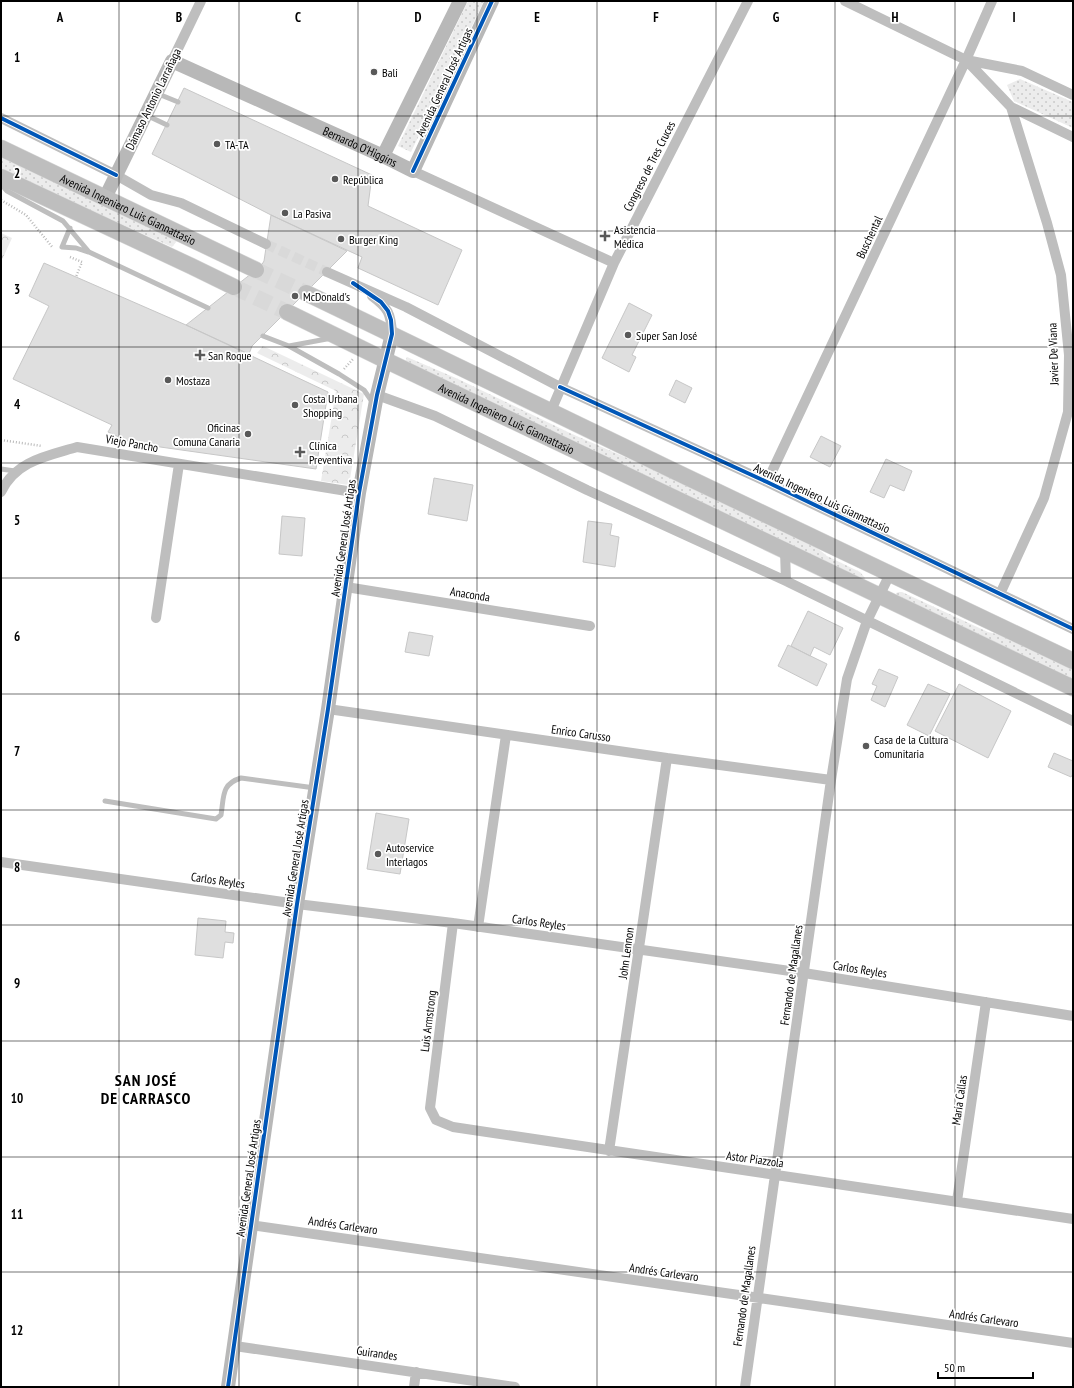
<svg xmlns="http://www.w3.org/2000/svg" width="1074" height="1388" font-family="'PT Sans Narrow',sans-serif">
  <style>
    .grass { fill: url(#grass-dots) }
    .park { fill: url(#park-crowns) }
    .building { fill: #dfdfdf; stroke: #c7c7c7 }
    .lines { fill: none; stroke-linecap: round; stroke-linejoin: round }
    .street-tunnel { stroke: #d9d9d9; stroke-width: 10; stroke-dasharray: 10 5; stroke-linecap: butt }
    .primary-tunnel { stroke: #d9d9d9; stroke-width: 16; stroke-dasharray: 16 8; stroke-linecap: butt }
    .primary-casing { stroke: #dbdbdb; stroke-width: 17 }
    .path { stroke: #b9b9b9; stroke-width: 2.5; stroke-dasharray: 1 2; stroke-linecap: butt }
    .lane { stroke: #bebebe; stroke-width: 5 }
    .street { stroke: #bebebe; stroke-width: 10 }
    .secondary { stroke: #b8b8b8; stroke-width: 14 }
    .primary { stroke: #bebebe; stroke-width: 16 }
    .cycleway-casing { stroke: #fff; stroke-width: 6 }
    .cycleway { stroke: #0057b8; stroke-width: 4 }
    .grid { fill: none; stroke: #000; stroke-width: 1; stroke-opacity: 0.55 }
    .poi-dot { fill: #595959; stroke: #fff; stroke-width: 1.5 }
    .labels { text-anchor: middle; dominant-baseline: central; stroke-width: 3.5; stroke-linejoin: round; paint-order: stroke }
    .poi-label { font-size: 12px; fill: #000; stroke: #fff; text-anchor: start }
    .street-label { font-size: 12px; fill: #000; stroke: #fff }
    .district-label { font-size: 16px; font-weight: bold; letter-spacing: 1px; fill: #000; stroke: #fff }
    .grid-label { font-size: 13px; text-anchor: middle; font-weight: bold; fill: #000; stroke: #fff; stroke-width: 3.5; stroke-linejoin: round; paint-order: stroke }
  </style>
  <defs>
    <pattern id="grass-dots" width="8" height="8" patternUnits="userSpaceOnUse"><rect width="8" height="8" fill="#ececec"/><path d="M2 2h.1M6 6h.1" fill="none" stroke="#c9c9c9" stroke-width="1.8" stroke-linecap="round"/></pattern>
    <pattern id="park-crowns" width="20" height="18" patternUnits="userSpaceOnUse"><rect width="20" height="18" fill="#ececec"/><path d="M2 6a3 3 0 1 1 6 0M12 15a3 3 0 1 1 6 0" fill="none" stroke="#c9c9c9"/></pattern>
  </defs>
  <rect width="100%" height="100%" fill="#fff"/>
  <!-- grass -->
  <path class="grass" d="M468 1H484L411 152 398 146Z
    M1020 79 1073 102V128L1014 101 1007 85Z
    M1 156 177 241 172 247 101 215 1 168Z
    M407 357 458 379 572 434 657 471 815 546 827 556 860 572 865 578 864 581 405 362Z
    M899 592H902L988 632 1001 635 1073 669V680L896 595V593Z"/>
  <!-- park -->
  <path class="park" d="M1 233 12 238 1 262Z
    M263 346 364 394 349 485 321 481 336 391 257 353Z"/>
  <!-- building -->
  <path class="building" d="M184 88 372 175 368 206 462 250 438 305 358 268 362 257 271 215 152 154Z
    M271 215 347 251 252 346 249 354 186 325 261 266 264 261Z
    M44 263 186 325 328 392 316 469 132 443 108 432 112 425 13 379 49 306 29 296Z
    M629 303 652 315 632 355 636 357 629 372 602 358Z
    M676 380 692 388 685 403 669 395Z
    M821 436 841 446 830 467 810 457Z
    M886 459 912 471 904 491 890 485 884 498 870 492Z
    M434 478 473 485 467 521 428 514Z
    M282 516 305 518 302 556 279 554Z
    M588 521 612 524 610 535 619 537 615 567 583 562Z
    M808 611 843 628 830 655 814 647 810 656 791 646Z
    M409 632 433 636 429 656 405 652Z
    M788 645 827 664 817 686 778 666Z
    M879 669 898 677 885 707 871 700 877 686 872 684Z
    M928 684 950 694 929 736 907 725Z
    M959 684 1011 711 988 758 935 731Z
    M1054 753 1073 761V774L1071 777 1048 767Z
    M376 813 409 819 400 874 367 869Z
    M198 918 226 921 225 932 234 933 233 943 225 942 223 958 195 955Z"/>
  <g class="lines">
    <!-- street-tunnel -->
    <path class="street-tunnel" d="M266 244 327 272"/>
    <!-- primary-tunnel -->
    <path class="primary-tunnel" d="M256 270 306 293
      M234 287 287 312"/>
    <!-- primary casing -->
    <g class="primary-casing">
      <g id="primary">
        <path id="s2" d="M1 148 256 270"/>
        <path d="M1 177 191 266 234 287"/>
        <path d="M306 293 674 471 1073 661"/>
        <path id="s3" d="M287 312 385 360 1073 688"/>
      </g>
    </g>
    <!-- path -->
    <path class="path" d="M1 200 26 215 53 248
      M70 257 82 262 76 277
      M344 369 353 359
      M1 440 42 446"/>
    <!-- lane -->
    <path class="lane" d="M156 93 178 102
      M146 115 167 125
      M1 184 7 191 63 221 89 252 208 308
      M70 228 62 247 76 248 88 252
      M263 336 289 346 339 374 364 390 373 403
      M289 346 332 338
      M1 469 15 471
      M105 801 216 819 221 815C224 797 221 784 241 778L315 788"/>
    <!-- street -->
    <path class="street" d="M845 1 966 60 1022 71 1073 95
      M966 60 1011 107 1073 137
      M172 61 201 1
      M1 118 116 175 151 195 181 203 266 244
      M413 171 614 263
      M327 272 406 307 560 387 767 482 1073 629
      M372 296C388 308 391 313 392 334
      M377 395 435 416 587 490 786 581 1073 721
      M551 411 614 263 748 1
      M767 482 966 60 992 1
      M1 492C15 461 47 456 77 447L359 493
      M785 551 786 581
      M346 587 590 626
      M1000 594 1044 498 1068 412 1069 355 1061 275 1047 223 1011 107
      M156 618 179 464
      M328 709 667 758 831 780
      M1 862 297 904 453 923 804 973 1073 1016
      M453 923 430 1108 436 1120 453 1127 1073 1219
      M478 927 506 735
      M609 1151 667 758
      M957 1201 986 1002
      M251 1225 1073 1343
      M235 1346 515 1387
      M414 1387 416 1372
      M745 1387 831 780 847 679 867 621 890 574"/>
    <!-- secondary -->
    <g class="secondary">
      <path d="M383 156 460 1"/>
      <path id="s1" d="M105 198 172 61 383 156 413 171 492 1"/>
      <path d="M228 1387 297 904 328 709 359 493 377 395 392 334"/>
    </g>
    <!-- primary -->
    <use href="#primary" class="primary"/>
    <!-- cycleway casing -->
    <g class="cycleway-casing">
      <path id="cycleway" d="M1 118 116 175
        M413 171 492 1
        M560 387 767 482 1073 629
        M228 1387 297 904 328 709 359 493 377 395 392 334 391 320 388 311 381 302 353 283"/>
    </g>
    <!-- cycleway -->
    <use href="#cycleway" class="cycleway"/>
  </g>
  <!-- grid -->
  <path class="grid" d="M119 1V1387M239 1V1387M358 1V1387M477 1V1387M597 1V1387M716 1V1387M835 1V1387M955 1V1387M1 116H1073M1 231H1073M1 347H1073M1 463H1073M1 578H1073M1 694H1073M1 810H1073M1 925H1073M1 1041H1073M1 1157H1073M1 1272H1073"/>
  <!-- markers -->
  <g class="poi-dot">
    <circle cx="374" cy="72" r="4"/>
    <circle cx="217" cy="144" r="4"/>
    <circle cx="335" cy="179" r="4"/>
    <circle cx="285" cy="213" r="4"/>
    <path d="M603 230h4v4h4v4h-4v4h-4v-4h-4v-4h4z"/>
    <circle cx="341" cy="239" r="4"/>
    <circle cx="295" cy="296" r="4"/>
    <circle cx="628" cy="335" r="4"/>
    <path d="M198 349h4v4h4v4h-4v4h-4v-4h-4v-4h4z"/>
    <circle cx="168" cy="380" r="4"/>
    <circle cx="295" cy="405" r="4"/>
    <circle cx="248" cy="434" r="4"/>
    <path d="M298 446h4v4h4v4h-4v4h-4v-4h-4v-4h4z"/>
    <circle cx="866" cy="746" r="4"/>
    <circle cx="378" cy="854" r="4"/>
  </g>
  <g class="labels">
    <!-- poi labels -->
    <g class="poi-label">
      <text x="382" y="72">Bali</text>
      <text x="225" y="144">TA-TA</text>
      <text x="343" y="179">República</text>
      <text x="293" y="213">La Pasiva</text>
      <text x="614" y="229">Asistencia<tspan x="614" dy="14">Médica</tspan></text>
      <text x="349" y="239">Burger King</text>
      <text x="303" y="296">McDonald's</text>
      <text x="636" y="335">Super San José</text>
      <text x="208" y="355">San Roque</text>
      <text x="176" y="380">Mostaza</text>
      <text x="303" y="398">Costa Urbana<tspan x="303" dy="14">Shopping</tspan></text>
      <text x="240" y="427" text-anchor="end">Oficinas<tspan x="240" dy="14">Comuna Canaria</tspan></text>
      <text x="309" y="445">Clínica<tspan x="309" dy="14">Preventiva</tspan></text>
      <text x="874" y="739">Casa de la Cultura<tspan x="874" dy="14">Comunitaria</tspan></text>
      <text x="386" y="847">Autoservice<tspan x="386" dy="14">Interlagos</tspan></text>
    </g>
    <!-- street labels -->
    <g class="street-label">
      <text transform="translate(444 82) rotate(-65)">Avenida General José Artigas</text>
      <text transform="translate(153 99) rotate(-64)">Dámaso Antonio Larrañaga</text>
      <text stroke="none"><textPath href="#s1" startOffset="359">Bernardo O'Higgins</textPath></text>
      <text transform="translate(649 166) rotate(-63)">Congreso de Tres Cruces</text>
      <text stroke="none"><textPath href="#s2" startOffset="141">Avenida Ingeniero Luis Giannattasio</textPath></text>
      <text transform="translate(869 237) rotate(-65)">Buschental</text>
      <text transform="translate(1053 354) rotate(-92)">Javier De Viana</text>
      <text stroke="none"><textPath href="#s3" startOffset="244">Avenida Ingeniero Luis Giannattasio</textPath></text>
      <text transform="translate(132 443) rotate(10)">Viejo Pancho</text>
      <text transform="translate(822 498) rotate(25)">Avenida Ingeniero Luis Giannattasio</text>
      <text transform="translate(343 538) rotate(-82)">Avenida General José Artigas</text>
      <text transform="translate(470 594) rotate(9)">Anaconda</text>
      <text transform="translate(581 733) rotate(8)">Enrico Carusso</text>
      <text transform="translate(295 858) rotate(-81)">Avenida General José Artigas</text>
      <text transform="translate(218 880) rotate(8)">Carlos Reyles</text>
      <text transform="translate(539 922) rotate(8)">Carlos Reyles</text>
      <text transform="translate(626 953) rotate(-82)">John Lennon</text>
      <text transform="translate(860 969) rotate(9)">Carlos Reyles</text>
      <text transform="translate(791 975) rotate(-82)">Fernando de Magallanes</text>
      <text transform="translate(428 1021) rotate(-83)">Luis Armstrong</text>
      <text transform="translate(959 1100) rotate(-82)">María Callas</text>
      <text transform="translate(755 1159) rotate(8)">Astor Piazzola</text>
      <text transform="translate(248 1178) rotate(-82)">Avenida General José Artigas</text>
      <text transform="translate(343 1225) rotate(8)">Andrés Carlevaro</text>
      <text transform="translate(664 1272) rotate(8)">Andrés Carlevaro</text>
      <text transform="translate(744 1296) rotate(-82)">Fernando de Magallanes</text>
      <text transform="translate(984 1318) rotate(8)">Andrés Carlevaro</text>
      <text transform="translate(377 1353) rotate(8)">Guirandes</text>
    </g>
    <!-- district labels -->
    <g class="district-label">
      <text x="146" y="1080">SAN JOSÉ<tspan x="146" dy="18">DE CARRASCO</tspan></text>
    </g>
  </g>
  <g class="grid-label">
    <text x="60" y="22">A</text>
    <text x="179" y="22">B</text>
    <text x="298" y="22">C</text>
    <text x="418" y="22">D</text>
    <text x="537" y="22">E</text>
    <text x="656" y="22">F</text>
    <text x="776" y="22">G</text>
    <text x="895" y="22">H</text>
    <text x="1014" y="22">I</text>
    <text x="17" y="62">1</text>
    <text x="17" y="178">2</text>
    <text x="17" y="294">3</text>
    <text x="17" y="409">4</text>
    <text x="17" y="525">5</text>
    <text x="17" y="641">6</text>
    <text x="17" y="756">7</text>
    <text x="17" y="872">8</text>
    <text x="17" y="988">9</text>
    <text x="17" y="1103">10</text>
    <text x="17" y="1219">11</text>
    <text x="17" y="1335">12</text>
  </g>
  <!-- border -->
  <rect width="1074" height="1388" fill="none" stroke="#000000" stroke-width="4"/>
  <!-- scale -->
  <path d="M938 1372v6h95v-6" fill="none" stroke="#000000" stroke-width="2"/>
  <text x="944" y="1372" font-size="12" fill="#000000" stroke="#ffffff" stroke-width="3" paint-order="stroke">50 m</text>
</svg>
